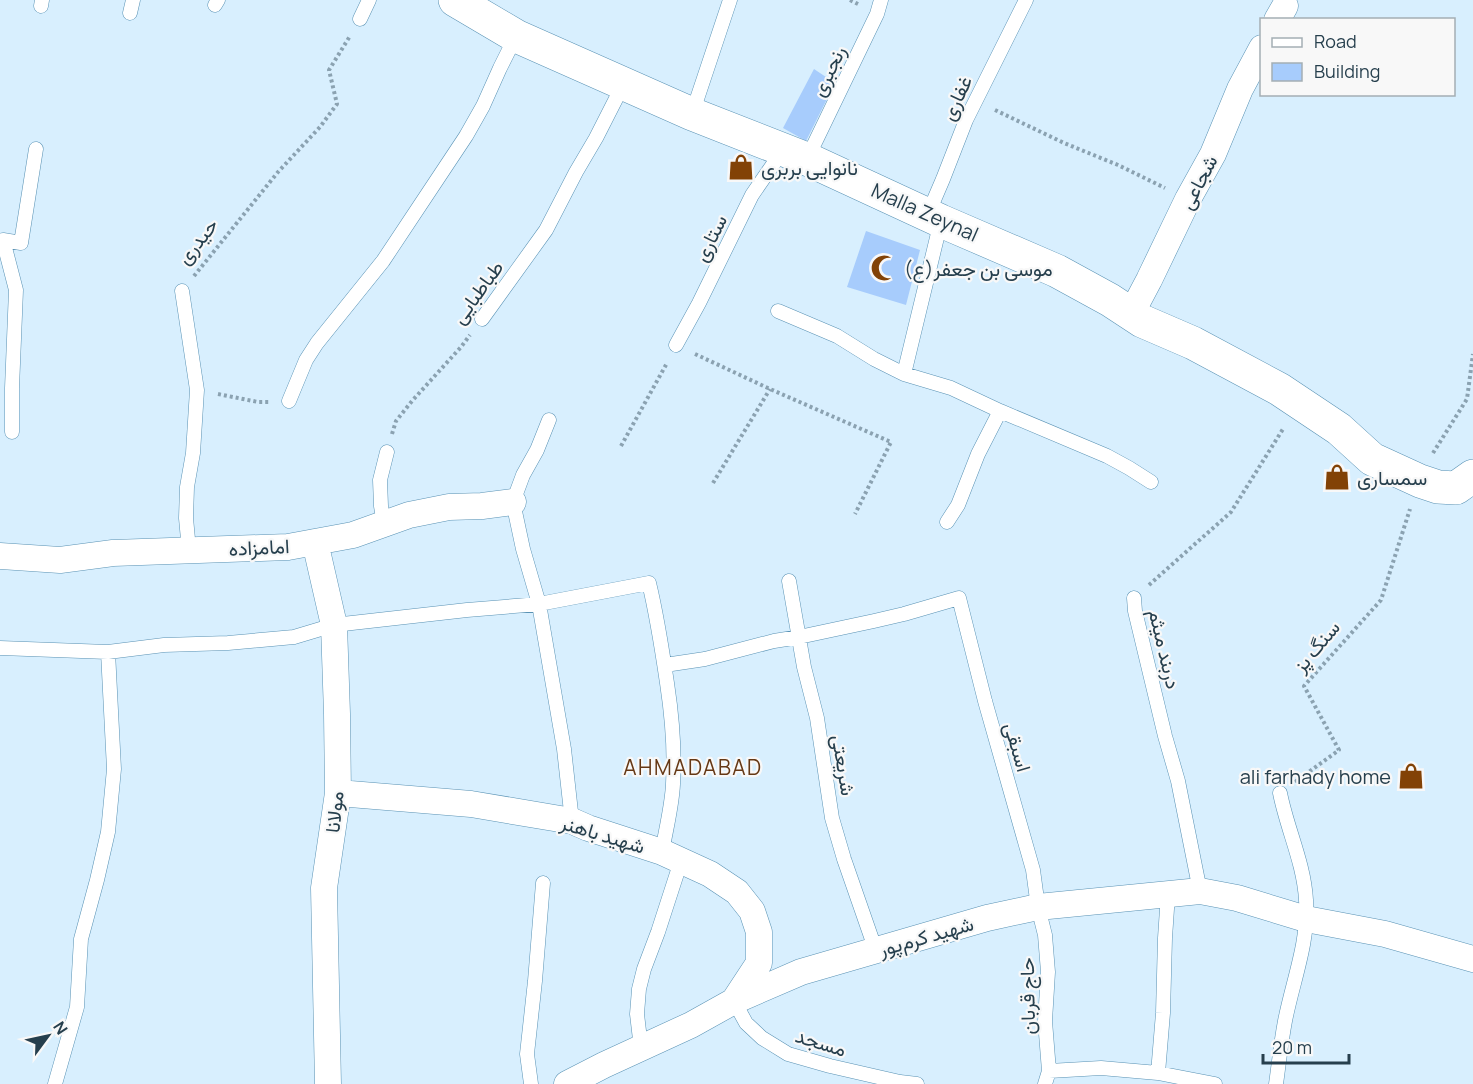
<svg xmlns="http://www.w3.org/2000/svg" width="1473" height="1084" font-family="Manrope,Vazirmatn,sans-serif">
  <style>
    .building { fill: #a7ccfc }
    .lines { fill: none; stroke-linecap: round; stroke-linejoin: round }
    .service-casing { stroke: #5992b4; stroke-width: 15 }
    .minor-casing { stroke: #5992b4; stroke-width: 27 }
    .secondary-casing { stroke: #5992b4; stroke-width: 34 }
    .path { stroke: #8ba2b1; stroke-width: 4; stroke-dasharray: 3 3; stroke-linecap: butt }
    .service { stroke: #fff; stroke-width: 14 }
    .minor { stroke: #fff; stroke-width: 26 }
    .secondary { stroke: #fff; stroke-width: 33 }
    .labels { text-anchor: middle; dominant-baseline: central; stroke-width: 4.5; stroke-linejoin: round; paint-order: stroke }
    .street-label { font-size: 20px; fill: #263f4d; stroke: #f8f8f8 }
    .poi-label { font-size: 20px; fill: #263f4d; stroke: #f8f8f8; text-anchor: start }
    .neighbourhood-label { font-size: 21px; letter-spacing: 1.5px; fill: #653815; stroke: #f8f8f8 }
  </style>
  <rect width="100%" height="100%" fill="#d8effe"/>
  <!-- building -->
  <path class="building" d="M814 69 835 83 806 141 783 128Z
    M866 231 920 250 906 305 847 287Z"/>
  <g class="lines">
    <!-- service casing -->
    <g class="service-casing">
      <path id="service" d="M215 5 218 0
        M41 6 42 0
        M130 13 133 0
        M360 19 369 0
        M692 114 730 0
        M807 159 877 14 881 0
        M928 214 943 179 966 120 1026 0
        M3 240 16 290 12 388V432
        M0 241 3 240 21 243 36 149
        M182 291 197 390 193 453 187 487 186 518 189 550
        M778 311 837 336 874 359 904 374 951 388 1000 411 1107 456 1129 468 1151 482
        M482 319 546 230 576 172 596 138 624 83
        M676 345 699 303 752 195 783 150
        M904 374 941 221
        M289 401 306 360 317 343 383 261 466 136 483 106 500 68 516 36
        M549 420 537 450 523 475 513 502 523 549 539 604 564 749 572 821
        M947 522 958 505 978 454 1000 411
        M384 524 381 506 380 480 387 452
        M789 581 804 667 817 718 832 818 844 859 876 951
        M1134 598 1135 611 1165 736 1178 781 1200 891
        M0 648 108 652 164 645 228 643 294 637 334 625 467 610 539 604 649 583C657 616 662 649 667 683 672 716 675 750 673 784 672 806 666 829 662 852
        M665 665 705 659 774 641 799 637 874 621 904 614 959 598 985 701 1033 870 1038 907 1045 935 1048 972 1045 1021 1049 1071 1045 1084
        M734 1001 746 1023 762 1038 788 1054 830 1066 900 1082 917 1084
        M641 1048 637 1014 639 989 644 969 658 932 681 861
        M1049 1071 1101 1068 1158 1073 1215 1084
        M1158 1073 1163 1013 1165 938 1168 894
        M55 1084 77 1007 81 939 97 880 108 832 114 769 108 652
        M531 1084 527 1054 535 981 543 883
        M1276 1084C1279 1063 1281 1042 1285 1021 1293 980 1309 942 1306 900 1304 863 1287 829 1280 793"/>
    </g>
    <!-- minor casing -->
    <g class="minor-casing">
      <path id="minor" d="M1277 20 1285 6
        M1131 314 1149 280 1188 199 1213 154 1240 89 1262 48
        M315 542 334 625 337 714 338 793 324 888 328 1084
        M0 556 60 560 113 553 288 547 353 535 409 515 449 507 482 506 513 502
        M338 793 471 804 572 821 588 828 662 852 710 874 737 892 752 911 759 932V963L734 1001
        M567 1084 604 1065 691 1025 734 1001 801 972 987 918 1038 907 1200 891 1237 898 1306 919 1385 934 1473 959"/>
    </g>
    <!-- secondary casing -->
    <g class="secondary-casing">
      <path id="secondary" d="M455 0 516 36 692 114 807 159 941 221 1057 271 1110 300 1142 321 1193 343 1279 389 1339 429 1372 459 1420 481 1438 487 1456 488 1473 476"/>
    </g>
    <!-- path -->
    <path class="path" d="M850 0 858 4
      M995 110 1064 143 1118 165 1165 188
      M194 276 278 172 320 127 337 104 329 70 350 36
      M695 354 770 389 891 442 855 514
      M218 394 258 402H270
      M392 434 396 421 412 401 461 347 470 335
      M621 446 667 363
      M1433 453 1467 399 1473 354
      M713 483 770 389
      M1149 585 1231 512 1283 429
      M1295 782 1339 750 1304 686 1381 600 1410 509"/>
    <!-- service -->
    <use href="#service" class="service"/>
    <!-- minor -->
    <use href="#minor" class="minor"/>
    <!-- secondary -->
    <use href="#secondary" class="secondary"/>
  </g>
  <!-- icons -->
  <defs>
    <g id="shop-bare" transform="scale(2.07)"><path d="M-5-2.5h2.3a2.7 3.5 0 0 1 5.4 0H5L5.5 6h-11ZM-1.5-2.5h3a1.5 2.3 0 0 0-3 0Z" fill="#824206" stroke="#f8f8f8" stroke-width="2.5" paint-order="stroke"/></g>
    <g id="mosque-bare" transform="scale(2.07)"><path d="M3.5-4.9A6 6 0 1 0 3.5 4.9A5 5 0 1 1 3.5-4.9Z" fill="#824206" stroke="#f8f8f8" stroke-width="2.5" paint-order="stroke"/></g>
  </defs>
  <g fill-rule="evenodd">
    <use href="#shop-bare" x="741" y="167"/>
    <use href="#mosque-bare" x="884" y="268"/>
    <use href="#shop-bare" x="1337" y="477"/>
    <use href="#shop-bare" x="1411" y="776"/>
  </g>
  <g class="labels">
    <!-- street labels -->
    <g class="street-label">
      <text transform="translate(828 71) rotate(-64)">رنجبری</text>
      <text transform="translate(956 98) rotate(-65)">غفاری</text>
      <text transform="translate(1198 182) rotate(-62)">شجاعی</text>
      <text transform="translate(925 212) rotate(24)">Malla Zeynal</text>
      <text transform="translate(710 238) rotate(-64)">ستاری</text>
      <text transform="translate(197 241) rotate(-51)">حیدری</text>
      <text transform="translate(477 292) rotate(-54)">طباطبایی</text>
      <text transform="translate(259 547) rotate(-3)">امامزاده</text>
      <text transform="translate(1316 646) rotate(-50)">سنگ پز</text>
      <text transform="translate(1165 649) rotate(77)">دربند میثم</text>
      <text transform="translate(1018 747) rotate(74)">اسبقی</text>
      <text transform="translate(844 765) rotate(81)">شریعتی</text>
      <text transform="translate(334 812) rotate(-84)">مولانا</text>
      <text transform="translate(603 834) rotate(17)">شهید باهنر</text>
      <text transform="translate(926 936) rotate(-16)">شهید کرم‌پور</text>
      <text transform="translate(1027 996) rotate(-91)">حاج قربان</text>
      <text transform="translate(821 1042) rotate(17)">مسجد</text>
    </g>
    <!-- poi labels -->
    <g class="poi-label">
      <text x="761" y="167">نانوایی بربری</text>
      <text x="904" y="268">موسی بن جعفر(ع)</text>
      <text x="1357" y="477">سمساری</text>
      <text x="1391" y="776" text-anchor="end">ali farhady home</text>
    </g>
    <!-- neighbourhood labels -->
    <g class="neighbourhood-label">
      <text x="693" y="767">AHMADABAD</text>
    </g>
  </g>
  <!-- legend -->
  <rect x="1260" y="18" width="195" height="78" fill="#f8f8f8" stroke="#a4aeb4" stroke-width="1.5"/>
  <rect x="1272" y="38" width="30" height="9" fill="#ffffff" stroke="#a4aeb4" stroke-width="1.5"/>
  <text x="1314" y="48" font-size="18" fill="#263f4d">Road</text>
  <rect x="1272" y="63" width="30" height="18" fill="#a7ccfc" stroke="#a4aeb4" stroke-width="1.5"/>
  <text x="1314" y="78" font-size="18" fill="#263f4d">Building</text>
  <!-- north arrow -->
  <g transform="translate(48 1036) rotate(57)" stroke="#f8f8f8" stroke-width="4.5" paint-order="stroke">
  <path d="M0-4.5L10 22L0 15L-10 22Z" fill="#263f4d"/>
  <text y="-9" font-size="16" font-weight="bold" text-anchor="middle" fill="#263f4d">N</text>
  </g>
  <!-- scale -->
  <path d="M1263 1054v9h86v-9" fill="none" stroke="#263f4d" stroke-width="3"/>
  <text x="1272" y="1054" font-size="18" fill="#263f4d" stroke="#f8f8f8" stroke-width="4.5" paint-order="stroke">20 m</text>
</svg>
